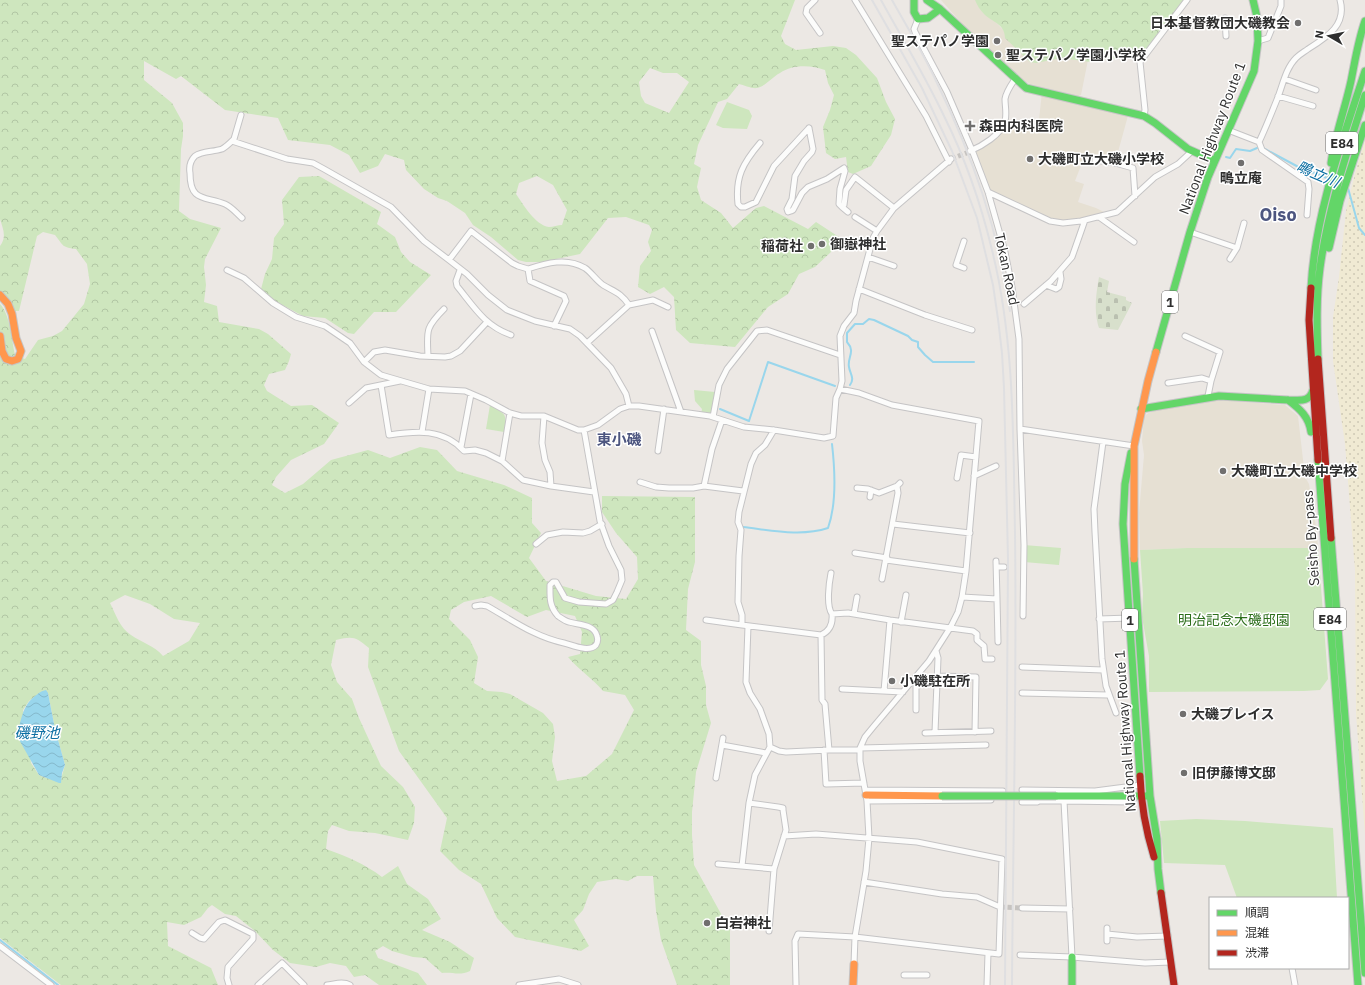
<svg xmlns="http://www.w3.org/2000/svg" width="1365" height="985" font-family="'IBM Plex Sans','Noto Sans JP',sans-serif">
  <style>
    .education { fill: #e6e0d3 }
    .green { fill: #cee6be }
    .forest { fill: url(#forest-crowns); fill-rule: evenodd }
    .sand { fill: url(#sand-dots) }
    .cemetery { fill: url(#cemetery-stones) }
    .water { fill: url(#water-waves) }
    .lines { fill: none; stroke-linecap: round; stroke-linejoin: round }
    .stream { stroke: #99d6ec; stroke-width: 2 }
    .street-tunnel { stroke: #c6c3c0; stroke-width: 5; stroke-dasharray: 5 2.5; stroke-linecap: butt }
    .street-casing { stroke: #c5c4c5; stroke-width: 7 }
    .fast-casing { stroke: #c5c4c5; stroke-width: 9 }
    .slow-casing { stroke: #c5c4c5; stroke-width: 9 }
    .jam-casing { stroke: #c5c4c5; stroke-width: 9 }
    .street { stroke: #fcfcfb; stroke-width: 5 }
    .fast { stroke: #63d668; stroke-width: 7 }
    .slow { stroke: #ff974d; stroke-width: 7 }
    .jam { stroke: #b3261e; stroke-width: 7 }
    .rail { stroke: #dfdfe1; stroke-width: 2 }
    .fast-bridge-casing { stroke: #c5c4c5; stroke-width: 9; stroke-linecap: butt }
    .fast-bridge { stroke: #63d668; stroke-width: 7 }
    .poi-dot { fill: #706f6e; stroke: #fff; stroke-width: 1.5 }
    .labels { text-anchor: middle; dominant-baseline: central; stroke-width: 3; stroke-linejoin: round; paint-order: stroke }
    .shield { fill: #fff; stroke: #6d6d6d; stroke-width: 1 }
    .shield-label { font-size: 13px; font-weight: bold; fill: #2e2e2e }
    .poi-label { font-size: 14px; font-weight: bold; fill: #2e2e2e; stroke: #fff; text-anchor: start }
    .street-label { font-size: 14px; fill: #2e2e2e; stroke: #fff }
    .park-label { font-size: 14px; fill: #2c6e1b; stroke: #fff }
    .water-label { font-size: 15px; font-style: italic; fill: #0d6fa3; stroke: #fff }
    .neighbourhood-label { font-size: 15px; font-weight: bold; fill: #4d5680; stroke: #fff }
    .district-label { font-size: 18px; font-weight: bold; fill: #4d5680; stroke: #fff }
  </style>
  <defs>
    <pattern id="forest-crowns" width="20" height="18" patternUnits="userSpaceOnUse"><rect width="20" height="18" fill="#cee6be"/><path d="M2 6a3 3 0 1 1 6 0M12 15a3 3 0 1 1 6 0" fill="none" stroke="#b1c6a4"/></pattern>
    <pattern id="sand-dots" width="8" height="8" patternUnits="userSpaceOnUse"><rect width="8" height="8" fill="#f0ead3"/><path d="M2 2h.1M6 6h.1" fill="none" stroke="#cec9b5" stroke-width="1.8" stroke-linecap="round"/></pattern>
    <pattern id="cemetery-stones" width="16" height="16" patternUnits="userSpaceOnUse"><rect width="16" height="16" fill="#d8e0cc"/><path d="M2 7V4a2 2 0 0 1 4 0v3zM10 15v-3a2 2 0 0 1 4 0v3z" fill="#bac0b0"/></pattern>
    <pattern id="water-waves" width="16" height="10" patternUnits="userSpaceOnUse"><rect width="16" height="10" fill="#99d6ec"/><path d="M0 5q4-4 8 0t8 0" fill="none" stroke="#84b8cb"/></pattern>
  </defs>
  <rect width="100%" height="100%" fill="#ece8e4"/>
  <!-- education -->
  <path class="education" d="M941 0H979L987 13 1031 59 1067 56 1088 60 1081 95 1078 96 1030 84 1024 81 964 26Z
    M1042 92 1129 112 1115 163 1084 158 1075 181 1084 184 1078 202 1096 208 1108 214 1081 221H1050L988 192 972 150 991 138 1005 121 1018 128 1031 132 1032 128 1038 129Z
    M1218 400 1285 405 1298 416 1305 477 1309 484 1317 533 1318 548H1187L1140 550 1139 513 1144 455 1142 441 1144 417 1147 414 1151 412 1159 410Z"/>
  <!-- green -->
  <path class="green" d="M727 102 749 110 752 116 747 129 723 128 716 125Z
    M694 390 715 392 710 416 701 415 702 409 695 401Z
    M490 405C507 415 507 414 504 432L486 429Z
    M1024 545 1061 548 1059 565 1024 562Z
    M1187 548H1318L1328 679 1320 690 1304 691 1149 692V656L1142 617 1143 594 1140 550Z
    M1196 819 1245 821 1333 828 1337 898H1237L1225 865 1164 863 1160 821Z"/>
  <!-- forest -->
  <path class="forest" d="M0 0H795L781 36 785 44 796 50 833 46 846 48 856 55 877 78 886 102 895 119 891 135 871 166 853 174 848 172 846 157 835 159 826 153 823 127 830 110 834 95 828 83 825 70C811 65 793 64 780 73 772 77 766 86 757 88 752 89 744 85 739 84L727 99 718 102 698 145 694 164 701 168 697 187 701 200 721 213 733 228 756 208 764 206 808 229 816 222 839 237 832 251 815 267 799 274 788 294 768 307 735 347 690 343 676 330 674 297 664 287 650 294 638 287 640 266 651 251 648 242 652 230 649 225 626 217 608 218 580 254 542 262H526L518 260 491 237 473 225 465 213 447 201 438 198 424 189 406 170 404 160 385 154 378 166 360 173 349 155 330 145 288 140 278 118 225 110 181 76 176 79 144 61V80L172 103 183 123V136L181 149 179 211 190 219 221 228 205 259 204 267 206 285 204 302 217 306 219 322 259 329 268 334 291 354 289 361 285 370 269 374 264 385 267 391 291 406 312 405 339 423 324 444 291 460 276 477 272 485 285 493 303 484 331 460 368 450 390 458 420 447 437 450 457 471 504 485 532 498V523L541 533 529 558 546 581 596 596 626 599 638 579 637 557 616 533 602 512V496L695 497V562L688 589 686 630 701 641V665L706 686V705L711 723 696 772 692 812V835L694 865 730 930V985H677L661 940 656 911 653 876H637L628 881 616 879 597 882 589 894 583 910 574 920 589 946 581 951 515 937 497 918 481 884 459 870 440 851 447 818 399 751 368 667 369 648C355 637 354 636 336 640L331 665 337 682 352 699 359 718 381 766 403 787 415 807 414 823 408 840 375 833 349 831 332 825 328 831 326 849C346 856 365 864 382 877L398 866 407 884 428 899 441 919 422 930 450 942 474 958 470 971C460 976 453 972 442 973L425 958 413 957 392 951 383 946 375 951 378 958 418 973 427 985H379L365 975 354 977 346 966 330 963 316 967 290 963 273 950 255 931 236 916 225 914 212 905 208 908 201 917 184 925 167 922 168 946 211 968 218 985H61L0 938V304C10 314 12 341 15 355L25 359 38 340 53 336 62 331 84 304 90 284 87 264 76 249C61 247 64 246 55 235L43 232 37 236 19 311H15L10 303 0 293V246C7 237 3 229 0 219ZM650 68 663 73H677L689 82 669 113 645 103 641 96 639 82ZM537 176 553 185 567 210 562 225C558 225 553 227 549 227 535 225 523 204 516 194L519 183ZM125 595 150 604 174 619 200 623 189 641 163 656C154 645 142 643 131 635 120 628 116 615 110 603ZM491 596 527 617 546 610 575 616 582 632 580 654 568 657C579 670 592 678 603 691L625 695 634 710 612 754 586 776 557 781 552 761 555 737 553 724 543 713 510 694 502 692 487 691 474 683 478 657 470 640 449 619 451 610 464 602ZM40 693H48L55 729 65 765 61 779 46 778 39 775 31 763 23 710 29 701Z
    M975 0H1187L1144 56 1122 57 1110 60 1102 59 1091 62 1061 58 1036 63 1030 62 1005 38C1005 24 992 22 984 14 980 10 977 5 975 0Z
    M319 176 381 212 377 224 395 237 401 252 410 262 431 275 396 312H374L354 334 348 333 325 318 303 316 260 293 265 274 272 259 274 238 284 224 282 200 299 177Z"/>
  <!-- sand -->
  <path class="sand" d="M1365 140V835L1356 714 1355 570 1345 444 1333 361V317L1339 277 1346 211 1356 170Z"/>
  <!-- cemetery -->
  <path class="cemetery" d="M1099 277 1109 281 1107 292 1126 297V300L1132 303 1118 330 1099 328 1098 325C1094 309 1096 294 1099 277Z"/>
  <!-- water -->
  <path class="water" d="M46 690 48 693 55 729 65 765 62 773 61 783H59L39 775 17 736C21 721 22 706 35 696 39 693 41 691 46 690Z"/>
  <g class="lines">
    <!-- stream -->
    <path class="stream" d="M1263 148 1306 171 1315 173 1329 179
      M1226 157 1230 158 1236 149 1250 151 1257 148
      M1348 188 1359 228 1365 235
      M850 385C855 378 850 374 849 367 847 357 856 352 847 342V333L855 324H863L869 319 874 320 908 336 912 340 918 342V347L925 355 933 362H974
      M720 409 749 421 768 362 835 386
      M743 527C770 530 801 537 828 528 837 503 835 470 832 444
      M0 940 58 985"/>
    <!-- street-tunnel -->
    <path class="street-tunnel" d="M951 159 969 152
      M1000 907 1022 908"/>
    <!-- street casing -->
    <g class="street-casing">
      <path id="street" d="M815 0 807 8 806 13 820 33
        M855 0 926 116 949 162
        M1225 18 1226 36
        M918 19 914 29 915 32 947 92 972 150 988 192 1005 252 1012 287 1019 339 1020 429 1024 545 1023 616
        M1258 41 1268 38 1281 6V0
        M1285 79 1316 90
        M1278 96 1313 106
        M241 115 234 139C231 142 226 147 222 149 213 152 202 151 195 156 190 161 189 167 190 173 190 202 204 196 225 204 232 207 236 213 242 218
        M1144 116 1145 110 1140 62 1187 0
        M809 128 813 149 812 152 804 161 795 176 792 199 787 209 788 212 791 211 793 210 802 193 808 187 827 179 844 168 845 171 840 189 839 204 842 207 844 205 846 190 855 177 894 208
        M1228 130 1259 142C1266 127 1272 112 1278 97 1283 84 1286 68 1296 58 1300 54 1304 52 1308 49 1327 37 1347 25 1340 0
        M232 141 287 159 313 163 324 169 391 207 424 241 449 260
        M1259 142 1262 150 1308 182 1309 189 1307 215
        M760 143C743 163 735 177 738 204L741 207H745L756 202 774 166 809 128
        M970 151C982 146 1001 135 1005 121 1007 114 1005 106 1005 99 1006 92 1011 85 1015 79
        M1095 160 1115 163 1133 168 1135 196
        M988 192 1050 221 1063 223 1081 221 1117 212 1155 177 1178 164 1191 152
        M842 207 848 212
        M855 217 877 231
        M1099 217 1134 242
        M1190 232 1237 248
        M964 241 956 265 964 268
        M868 257 894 266
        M1230 259 1237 248 1244 223
        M528 269C546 263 567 257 585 268 591 272 596 280 603 285 615 292 621 293 629 305
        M227 270 244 278 273 303 296 317 325 326 350 343 364 362 381 375 429 389 465 391 486 400 510 413 521 416H544L578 430H584L598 425 620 409 629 406H639L710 416 744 427 774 430 824 438 833 436 836 398 840 389 842 381 840 336 844 326 854 313 856 301 873 238 877 231 894 208 951 159
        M460 270 456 281 457 286C474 307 485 326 511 335
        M1046 285 1056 289 1059 287 1061 279 1060 272
        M859 289 925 315 972 330
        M1024 304 1051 281 1072 257 1085 220
        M554 326 566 301 564 296 530 281 528 269 518 266 512 263 471 231 449 260 467 274 488 295 507 310 535 321 570 329 580 336 611 368 626 394 629 406
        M652 331 681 412
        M1185 336 1220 352 1211 381 1208 396
        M587 343 629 305 653 300 668 307
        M428 356C427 331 425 328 444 309
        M364 362 374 352 385 350 420 356 445 357 451 356 460 351 487 322
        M1168 383 1202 378 1211 381
        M381 385 389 435C416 431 443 428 464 451L475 450 486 453 502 461 523 480 551 486
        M840 389 859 393 892 405 979 421 966 571 962 597 958 612 950 628 929 661 874 726 865 737 860 748V761L867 801 869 838 866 871 855 937 854 964
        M349 403 366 388 400 381
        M544 416 542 443 545 460 550 472 551 486 594 492
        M713 417 719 385 727 369 757 331 767 330 840 355
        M1020 429 1134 446
        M774 430 765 445 756 453 751 464 739 512 738 522 741 530 739 556 738 602 742 615V625L821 635
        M422 432 429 389
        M1103 442 1094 509 1095 532 1102 659 1106 686 1116 713
        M461 447 471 394
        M658 451 664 409
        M502 461 510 413
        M974 476 996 466
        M957 478 961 455 976 457
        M640 482 656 487 669 488H693L704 486 743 491
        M704 486 712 449 722 420
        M857 488 868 489 879 493 897 486
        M870 497 871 490
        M893 524 970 533
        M536 544 547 535 563 532 583 533 590 531 602 524
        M855 553 887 558
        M886 560 966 571
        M997 567H1004
        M831 573C829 583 826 606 832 614L848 613 890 620 973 631 977 634V640L984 646 985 659H992
        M882 579 898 493 897 486 900 483
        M962 597 997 599 996 561
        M997 599 998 642
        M475 606 481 605 487 606C512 620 535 637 564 643 572 645 589 653 596 645 598 642 598 639 597 636 594 624 579 625 569 622 565 621 561 618 558 616 549 606 550 597 550 585L553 582H556L565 598 579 602 606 604 613 600 617 592 622 580 621 570 609 546 600 521 584 430
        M832 614C833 624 830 631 821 635L822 700 825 704 829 750H860
        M854 614 857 597
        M1099 619 1130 618
        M706 620 742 625
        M901 622 906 595
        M748 626 746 682 750 693 760 709 769 734 770 747 779 751 786 752 829 750
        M1022 667 1103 670
        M937 676 976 677 975 732
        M842 689 903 692
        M884 691 890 620
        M1022 693 1108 695
        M916 710V677
        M935 732 938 658 936 651
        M925 733 991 731
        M722 745 766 753
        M860 748 986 745
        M824 750 826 784 864 783
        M716 778 723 738
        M865 790 1003 791
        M1022 790 1095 791 1141 785
        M867 801 991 800
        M1022 802H1037L1039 801H1064
        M749 803 778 807 783 808V810L786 830 774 869 769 931
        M784 836 816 834 917 842 1002 859 999 954 855 937 798 934 795 941 796 985
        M718 864 774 869
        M742 866 749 803 755 775 770 747
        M864 882 942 894 977 897 1000 907
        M1022 908 1070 909
        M192 933 200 938 204 939 219 922 225 920 253 934V939L228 967 227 978 229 985
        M1107 934 1137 937 1168 936
        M1107 941V928
        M0 946 51 985
        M1020 955 1072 957 1145 963 1171 962
        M1072 957 1064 801 1132 802 1135 796
        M1292 968 1295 985
        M904 975H927
        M258 985 282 963 304 985
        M327 985C335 984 343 981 350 985
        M519 985 559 979 578 985
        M987 985 988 953"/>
    </g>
    <!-- fast casing -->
    <g class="fast-casing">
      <path id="fast" d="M914 0V12L918 19 928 18 940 9
        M927 0 940 9 1026 88 1144 116 1155 123 1188 149 1215 161
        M1331 163C1335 135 1345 109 1351 81 1355 61 1358 41 1365 21
        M1329 248 1340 201 1365 125
        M1311 288C1315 214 1342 142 1365 71
        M1156 352 1190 232 1208 177 1254 71 1258 41 1257 17 1253 0
        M1318 359C1317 329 1316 298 1320 268 1328 209 1347 152 1365 95
        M1288 400C1300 409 1309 417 1311 432
        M1288 400C1300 400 1309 403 1313 390
        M1141 409 1219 396 1288 400
        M1131 453 1125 484 1123 524 1140 776
        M1318 460 1358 985
        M1331 538 1365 973
        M1134 559 1150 796 1157 839 1158 869 1161 893
        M1056 796H1146
        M1072 957V985"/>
    </g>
    <!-- slow casing -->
    <g class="slow-casing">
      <path id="slow" d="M0 295 8 304 12 314 16 338 21 351 18 359 12 361 6 359 2 351 0 336
        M1134 559V446L1148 381 1156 352
        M866 795 942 796
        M853 985 854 964"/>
    </g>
    <!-- jam casing -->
    <g class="jam-casing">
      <path id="jam" d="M1311 288 1309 320 1318 460
        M1318 359 1331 538
        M1140 776C1141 804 1146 831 1154 857
        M1161 893 1174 985"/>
    </g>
    <!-- street -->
    <use href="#street" class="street"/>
    <!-- fast -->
    <use href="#fast" class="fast"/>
    <!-- slow -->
    <use href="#slow" class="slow"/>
    <!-- jam -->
    <use href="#jam" class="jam"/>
    <!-- rail -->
    <path class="rail" d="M872 0 922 88 952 151 977 218 993 285 998 319 1002 353 1004 388 1008 559 1005 985
      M881 0C902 38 925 76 944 116 965 158 981 204 992 250 1015 342 1013 438 1015 533 1017 683 1013 834 1012 985
      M892 0C907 27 924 54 937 83 973 157 998 229 1010 311"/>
    <!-- fast-bridge casing -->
    <g class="fast-bridge-casing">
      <path id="fast-bridge" d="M942 796H1056"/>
    </g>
    <!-- fast-bridge -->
    <use href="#fast-bridge" class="fast-bridge"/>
  </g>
  <!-- markers -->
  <g class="poi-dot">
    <circle cx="1298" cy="23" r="4"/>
    <circle cx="997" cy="41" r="4"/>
    <circle cx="998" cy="55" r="4"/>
    <path d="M968 120h4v4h4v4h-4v4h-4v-4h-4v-4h4z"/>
    <circle cx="1030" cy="159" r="4"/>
    <circle cx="1241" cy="163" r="4"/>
    <circle cx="822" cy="244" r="4"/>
    <circle cx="811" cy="246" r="4"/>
    <circle cx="1223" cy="471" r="4"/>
    <circle cx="892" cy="681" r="4"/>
    <circle cx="1183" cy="714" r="4"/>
    <circle cx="1184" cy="773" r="4"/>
    <circle cx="707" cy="923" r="4"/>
  </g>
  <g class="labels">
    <!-- shield labels -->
    <g class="shield">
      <rect x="1326" y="132" width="32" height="22" rx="3"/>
      <rect x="1162" y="291" width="16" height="22" rx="3"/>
      <rect x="1314" y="608" width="32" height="22" rx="3"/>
      <rect x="1122" y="609" width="16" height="22" rx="3"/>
    </g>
    <g class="shield-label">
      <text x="1342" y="143">E84</text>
      <text x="1170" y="302">1</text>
      <text x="1330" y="619">E84</text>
      <text x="1130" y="620">1</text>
    </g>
    <!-- poi labels -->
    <g class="poi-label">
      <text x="1290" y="23" text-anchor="end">日本基督教団大磯教会</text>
      <text x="989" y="41" text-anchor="end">聖ステパノ学園</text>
      <text x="1006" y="55">聖ステパノ学園小学校</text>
      <text x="979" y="126">森田内科医院</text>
      <text x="1038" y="159">大磯町立大磯小学校</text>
      <text x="1241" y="178" text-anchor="middle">鴫立庵</text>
      <text x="830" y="244">御嶽神社</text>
      <text x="803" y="246" text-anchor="end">稲荷社</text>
      <text x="1231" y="471">大磯町立大磯中学校</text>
      <text x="900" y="681">小磯駐在所</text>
      <text x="1191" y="714">大磯プレイス</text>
      <text x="1192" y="773">旧伊藤博文邸</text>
      <text x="715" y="923">白岩神社</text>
    </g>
    <!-- street labels -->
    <g class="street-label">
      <text transform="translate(1212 138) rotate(-69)">National Highway Route 1</text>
      <text transform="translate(1007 269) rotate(78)">Tokan Road</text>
      <text transform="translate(1311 538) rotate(-94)">Seisho By-pass</text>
      <text transform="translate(1125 731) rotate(-94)">National Highway Route 1</text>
    </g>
    <!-- park labels -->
    <g class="park-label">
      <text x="1234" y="620">明治記念大磯邸園</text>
    </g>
    <!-- water labels -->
    <g class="water-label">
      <text transform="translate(1318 174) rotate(23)">鴫立川</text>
      <text x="37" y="732">磯野池</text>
    </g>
    <!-- neighbourhood labels -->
    <g class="neighbourhood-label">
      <text x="619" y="439">東小磯</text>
    </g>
    <!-- district labels -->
    <g class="district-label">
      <text x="1278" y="214">Oiso</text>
    </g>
  </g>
  <!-- legend -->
  <rect x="1209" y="897" width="140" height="72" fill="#ffffff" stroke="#ababab"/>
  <rect x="1217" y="910" width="20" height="6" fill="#63d668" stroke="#ababab"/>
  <text x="1245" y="917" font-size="12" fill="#2e2e2e">順調</text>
  <rect x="1217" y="930" width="20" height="6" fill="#ff974d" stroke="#ababab"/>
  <text x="1245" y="937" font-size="12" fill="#2e2e2e">混雑</text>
  <rect x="1217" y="950" width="20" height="6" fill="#b3261e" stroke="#ababab"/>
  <text x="1245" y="957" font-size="12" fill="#2e2e2e">渋滞</text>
  <!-- north arrow -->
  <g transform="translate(1329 36) rotate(279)" stroke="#ffffff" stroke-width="3" paint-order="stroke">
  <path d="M0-3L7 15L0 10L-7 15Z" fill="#2e2e2e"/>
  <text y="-6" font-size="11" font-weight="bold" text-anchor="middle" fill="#2e2e2e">N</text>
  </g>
</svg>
